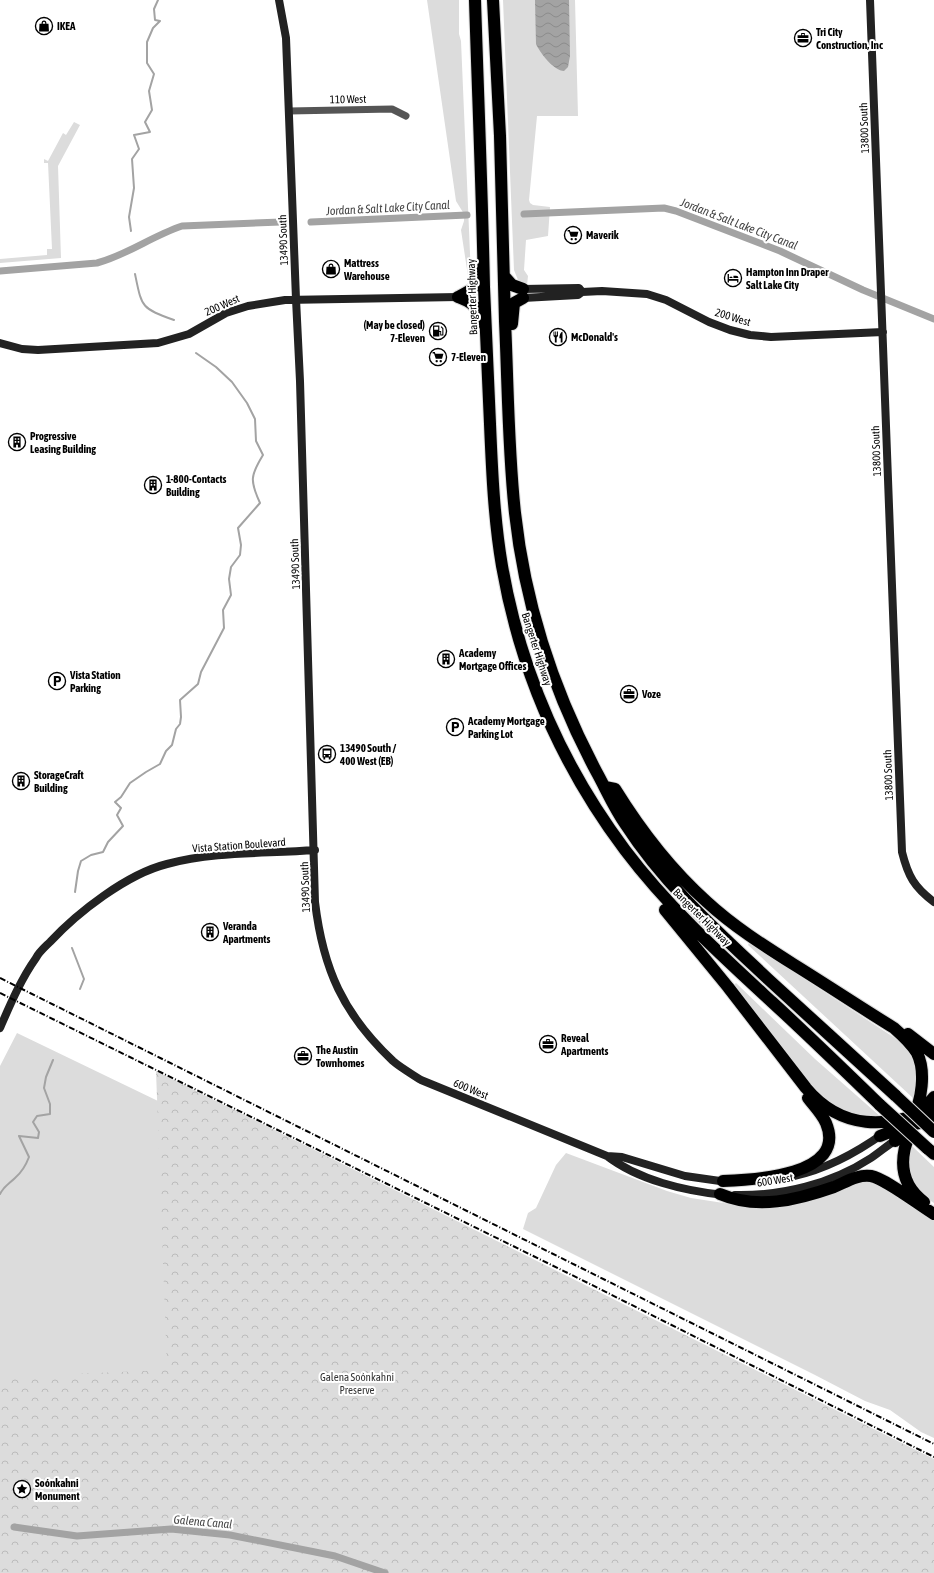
<svg xmlns="http://www.w3.org/2000/svg" width="934" height="1573" font-family="'Asap Condensed',sans-serif">
  <style>
    .grass { fill: #dcdcdc }
    .park { fill: url(#park-crowns) }
    .water { fill: url(#water-waves) }
    .lines { fill: none; stroke-linecap: round; stroke-linejoin: round }
    .stream { stroke: #a3a3a3; stroke-width: 2 }
    .canal { stroke: #a3a3a3; stroke-width: 7 }
    .highway-casing { stroke: #dbdbdb; stroke-width: 14 }
    .street { stroke: #555; stroke-width: 7 }
    .secondary { stroke: #222; stroke-width: 8 }
    .highway { stroke: #000; stroke-width: 12 }
    .rail { stroke: #000; stroke-width: 2; stroke-dasharray: 6 2 1 2; stroke-linecap: butt }
    .highway-bridge-casing { stroke: #dbdbdb; stroke-width: 14; stroke-linecap: butt }
    .highway-bridge { stroke: #000; stroke-width: 12 }
    .labels { text-anchor: middle; dominant-baseline: central; stroke-width: 4; stroke-linejoin: round; paint-order: stroke }
    .poi-label { font-size: 11px; font-weight: bold; fill: #000; stroke: #fff; text-anchor: start }
    .street-label { font-size: 11px; fill: #000; stroke: #fff }
    .park-label { font-size: 11px; fill: #333; stroke: #fff }
    .water-label { font-size: 12px; font-style: italic; fill: #444; stroke: #fff }
  </style>
  <defs>
    <pattern id="park-crowns" width="20" height="18" patternUnits="userSpaceOnUse"><rect width="20" height="18" fill="#dcdcdc"/><path d="M2 6a3 3 0 1 1 6 0M12 15a3 3 0 1 1 6 0" fill="none" stroke="#bbb"/></pattern>
    <pattern id="water-waves" width="16" height="10" patternUnits="userSpaceOnUse"><rect width="16" height="10" fill="#a3a3a3"/><path d="M0 5q4-4 8 0t8 0" fill="none" stroke="#8b8b8b"/></pattern>
  </defs>
  <rect width="100%" height="100%" fill="#fff"/>
  <!-- grass -->
  <path class="grass" d="M427 0H459V34L461 41 471 277 468 276 461 230 464 221V214L456 201Z
    M503 0H575L578 116H537L529 200 530 203 533 205 550 207 548 236 526 240 524 270 528 276 527 285 518 280 514 270Z
    M74 122 80 125 58 166 61 258 0 263V259L47 255V249H52L48 163H44V159L48 161 63 133 66 135Z
    M749 943 898 1040C916 1056 921 1075 913 1098L748 945Z
    M736 983 815 1059 881 1117 859 1115 838 1108 828 1102 811 1085 734 985Z
    M17 1033 934 1475V1573H0V1066Z
    M912 1146 934 1167V1203C916 1191 902 1168 912 1146Z
    M566 1153 667 1191 691 1198 743 1206 857 1181H872L934 1220V1438L921 1432 890 1410 865 1401 815 1375 523 1229 528 1213 536 1208 556 1165Z"/>
  <!-- park -->
  <path class="park" d="M156 1071 934 1459V1573H0V1377L167 1370Z"/>
  <!-- water -->
  <path class="water" d="M535 0H569L570 56 568 67 564 71C554 71 540 53 536 44Z"/>
  <g class="lines">
    <!-- stream -->
    <path class="stream" d="M131 231 129 217 134 188 132 159 139 149 134 135 150 132 145 122 152 110 149 91 154 74 147 63V42L153 28 160 21 155 20 154 9 158 0
      M135 274C142 308 141 308 174 320
      M75 892 78 871 81 861 91 855 103 852 108 842 123 826 117 815 121 808 115 802 121 797 130 783 146 772 160 764 166 751 172 745 176 729 180 724 181 717 180 700 198 684 201 672 224 628 223 610 231 595 229 579 231 567 240 555 241 545 238 528 260 503C250 481 250 476 263 455L256 441 255 419 247 403 232 382 216 367 196 353
      M72 948 84 979 80 989
      M0 1194C4 1186 9 1184 15 1178 22 1172 26 1165 29 1157L19 1136 38 1138 39 1132 33 1122 37 1116 50 1114V1104L44 1088 46 1077 53 1060"/>
    <!-- canal -->
    <path class="canal" d="M524 214 664 208 676 211 780 251 863 290 934 319
      M311 222 467 215
      M0 271 97 263C127 255 152 236 182 226L281 222
      M14 1527 77 1536 171 1529 230 1535 335 1556 385 1573"/>
    <!-- highway casing -->
    <g class="highway-casing">
      <path id="highway" d="M475 0C478 96 482 191 484 287 486 332 488 378 490 424 492 471 494 519 502 566 520 669 562 766 625 850 668 907 720 954 772 1002 809 1036 844 1070 880 1105
        M493 0C495 45 498 91 500 136 502 198 503 259 505 321 508 385 508 449 515 513 525 604 553 690 596 771 606 789 614 808 626 825 664 884 717 931 768 979 811 1018 853 1057 896 1096
        M504 276 512 285 523 289
        M458 297C474 303 477 307 482 323
        M458 297C472 290 477 288 481 272
        M512 324 514 303 523 298
        M605 787 615 789C641 831 670 869 707 902 733 926 763 945 793 964 827 985 860 1007 894 1028 902 1035 911 1043 917 1053 926 1071 922 1101 912 1119 907 1127 901 1134 895 1141
        M665 910 728 987 806 1088C842 1131 887 1128 934 1109
        M908 1034 934 1054
        M880 1136 907 1125 934 1121
        M927 1148 934 1154
        M723 1181C753 1180 848 1176 826 1123 822 1114 814 1106 808 1098
        M720 1194C757 1210 797 1200 834 1187 846 1182 858 1174 871 1176 886 1179 919 1205 934 1214
        M924 1202C885 1173 908 1125 934 1097"/>
    </g>
    <!-- street -->
    <path class="street" d="M289 111 392 109 406 116"/>
    <!-- secondary -->
    <path class="secondary" d="M279 0 286 38 296 299 300 381 315 902C323 969 343 1014 393 1061 401 1068 412 1074 421 1080L607 1156C638 1180 685 1191 724 1195
      M870 0 902 852C908 876 914 887 934 902
      M523 289 579 288 582 292
      M523 298 578 295 582 292 602 291 647 294 666 300 709 322 730 330 750 335 771 337 883 332
      M0 343 22 349 38 350 158 343 189 334 226 313 248 306 285 300 458 297
      M0 1028C10 1005 21 979 36 958 39 952 45 947 50 942 78 912 127 874 167 864 215 851 266 854 315 850
      M607 1156 622 1157 685 1176 727 1182
      M794 1176C827 1169 856 1153 884 1133
      M735 1195C782 1196 831 1184 871 1158 880 1152 889 1144 899 1138"/>
    <!-- highway -->
    <use href="#highway" class="highway"/>
    <!-- rail -->
    <path class="rail" d="M0 978 934 1444
      M0 993 590 1284 934 1457"/>
    <!-- highway-bridge casing -->
    <g class="highway-bridge-casing">
      <path id="highway-bridge" d="M896 1096 934 1132
        M880 1105 927 1148"/>
    </g>
    <!-- highway-bridge -->
    <use href="#highway-bridge" class="highway-bridge"/>
  </g>
  <!-- icons -->
  <defs>
    <g id="shop-ring" transform="scale(0.9)"><circle r="9.5" fill="#fff" stroke="#000" stroke-width="1.5"/><path d="M-5-2.5h2.3a2.7 3.5 0 0 1 5.4 0H5L5.5 6h-11ZM-1.5-2.5h3a1.5 2.3 0 0 0-3 0Z" fill="#000"/></g>
    <g id="office-ring" transform="scale(0.9)"><circle r="9.5" fill="#fff" stroke="#000" stroke-width="1.5"/><path d="M-6-3h4V-5.5h4V-3h4V5H-6ZM-1-4.5V-3h2v-1.5ZM-6 0V1H6V0Z" fill="#000"/></g>
    <g id="supermarket-ring" transform="scale(0.9)"><circle r="9.5" fill="#fff" stroke="#000" stroke-width="1.5"/><path d="M-6-5.5h2.5l.6 2H6L4.5 2H-2.5L-4.4-4H-6ZM-1.5 3.2a1.3 1.3 0 1 0 .1 0ZM3 3.2a1.3 1.3 0 1 0 .1 0Z" fill="#000"/></g>
    <g id="hotel-ring" transform="scale(0.9)"><circle r="9.5" fill="#fff" stroke="#000" stroke-width="1.5"/><path d="M-6-4.5h1.5V1H6V5H4.5V3h-9V5H-6ZM-4 0a1.8 1.8 0 1 1 3.6 0ZM.5 0V-2.5h3Q6-2.5 6 0Z" fill="#000"/></g>
    <g id="fuel-ring" transform="scale(0.9)"><circle r="9.5" fill="#fff" stroke="#000" stroke-width="1.5"/><path d="M-5.5-6h7V0h2V4h1.3V-2.5L3-4.5l.8-.8L6-3V5H2.5V1h-1V6h-7ZM-4.2-4.7v3.2H.2V-4.7Z" fill="#000"/></g>
    <g id="restaurant-ring" transform="scale(0.9)"><circle r="9.5" fill="#fff" stroke="#000" stroke-width="1.5"/><path d="M-5-6h1v4h1v-4h1v4h1v-4h1v5L-1.5 .5V6h-2V.5L-5-1ZM5-6V6H3V1.5H1.5Q1.5-4 5-6Z" fill="#000"/></g>
    <g id="building-ring" transform="scale(0.9)"><circle r="9.5" fill="#fff" stroke="#000" stroke-width="1.5"/><path d="M-4-6H4V6H1V3H-1V6H-4ZM-2.5-4.3h1.7v1.8h-1.7ZM.8-4.3h1.7v1.8H.8ZM-2.5-1h1.7V.8h-1.7ZM.8-1h1.7V.8H.8Z" fill="#000"/></g>
    <g id="parking-ring" transform="scale(0.9)"><circle r="9.5" fill="#fff" stroke="#000" stroke-width="1.5"/><path d="M-3.5-5.5H1a3.5 3.5 0 0 1 0 7H-1V5.5H-3.5ZM-1-3.4V-.6H.8a1.4 1.4 0 0 0 0-2.8Z" fill="#000"/></g>
    <g id="bus-ring" transform="scale(0.9)"><circle r="9.5" fill="#fff" stroke="#000" stroke-width="1.5"/><path d="M-5-6H5V4H4V6H2V4H-2V6H-4V4H-5ZM-3.5-4V0h7V-4ZM-3.5 1.2v1.5H-2V1.2ZM2 1.2v1.5H3.5V1.2Z" fill="#000"/></g>
    <g id="sight-ring" transform="scale(0.9)"><circle r="9.5" fill="#fff" stroke="#000" stroke-width="1.5"/><path d="M0-6L1.8-2.2L6-1.7L2.9 1.2L3.7 5.4L0 3.3L-3.7 5.4L-2.9 1.2L-6-1.7L-1.8-2.2Z" fill="#000"/></g>
  </defs>
  <g fill-rule="evenodd">
    <use href="#shop-ring" x="44" y="26"/>
    <use href="#office-ring" x="803" y="38"/>
    <use href="#supermarket-ring" x="573" y="235"/>
    <use href="#shop-ring" x="331" y="269"/>
    <use href="#hotel-ring" x="733" y="278"/>
    <use href="#fuel-ring" x="438" y="331"/>
    <use href="#restaurant-ring" x="558" y="337"/>
    <use href="#supermarket-ring" x="438" y="357"/>
    <use href="#building-ring" x="17" y="442"/>
    <use href="#building-ring" x="153" y="485"/>
    <use href="#building-ring" x="446" y="659"/>
    <use href="#parking-ring" x="57" y="681"/>
    <use href="#office-ring" x="629" y="694"/>
    <use href="#parking-ring" x="455" y="727"/>
    <use href="#bus-ring" x="327" y="754"/>
    <use href="#building-ring" x="21" y="781"/>
    <use href="#building-ring" x="210" y="932"/>
    <use href="#office-ring" x="548" y="1044"/>
    <use href="#office-ring" x="303" y="1056"/>
    <use href="#sight-ring" x="22" y="1489"/>
  </g>
  <g class="labels">
    <!-- poi labels -->
    <g class="poi-label">
      <text x="57" y="26">IKEA</text>
      <text x="816" y="32">Tri City<tspan x="816" dy="13">Construction, Inc</tspan></text>
      <text x="586" y="235">Maverik</text>
      <text x="344" y="263">Mattress<tspan x="344" dy="13">Warehouse</tspan></text>
      <text x="746" y="272">Hampton Inn Draper<tspan x="746" dy="13">Salt Lake City</tspan></text>
      <text x="425" y="325" text-anchor="end">(May be closed)<tspan x="425" dy="13">7-Eleven</tspan></text>
      <text x="571" y="337">McDonald's</text>
      <text x="451" y="357">7-Eleven</text>
      <text x="30" y="436">Progressive<tspan x="30" dy="13">Leasing Building</tspan></text>
      <text x="166" y="479">1-800-Contacts<tspan x="166" dy="13">Building</tspan></text>
      <text x="459" y="653">Academy<tspan x="459" dy="13">Mortgage Offices</tspan></text>
      <text x="70" y="675">Vista Station<tspan x="70" dy="13">Parking</tspan></text>
      <text x="642" y="694">Voze</text>
      <text x="468" y="721">Academy Mortgage<tspan x="468" dy="13">Parking Lot</tspan></text>
      <text x="340" y="748">13490 South /<tspan x="340" dy="13">400 West (EB)</tspan></text>
      <text x="34" y="775">StorageCraft<tspan x="34" dy="13">Building</tspan></text>
      <text x="223" y="926">Veranda<tspan x="223" dy="13">Apartments</tspan></text>
      <text x="561" y="1038">Reveal<tspan x="561" dy="13">Apartments</tspan></text>
      <text x="316" y="1050">The Austin<tspan x="316" dy="13">Townhomes</tspan></text>
      <text x="35" y="1483">Soónkahni<tspan x="35" dy="13">Monument</tspan></text>
    </g>
    <!-- street labels -->
    <g class="street-label">
      <text transform="translate(348 99) rotate(-1)">110 West</text>
      <text transform="translate(864 128) rotate(-92)">13800 South</text>
      <text transform="translate(283 240) rotate(-92)">13490 South</text>
      <text transform="translate(472 297) rotate(-92)">Bangerter Highway</text>
      <text transform="translate(222 305) rotate(-24)">200 West</text>
      <text transform="translate(733 317) rotate(17)">200 West</text>
      <text transform="translate(876 451) rotate(-92)">13800 South</text>
      <text transform="translate(295 564) rotate(-92)">13490 South</text>
      <text transform="translate(537 649) rotate(72)">Bangerter Highway</text>
      <text transform="translate(888 775) rotate(-92)">13800 South</text>
      <text transform="translate(239 845) rotate(-4)">Vista Station Boulevard</text>
      <text transform="translate(305 887) rotate(-92)">13490 South</text>
      <text transform="translate(702 917) rotate(45)">Bangerter Highway</text>
      <text transform="translate(471 1089) rotate(22)">600 West</text>
      <text transform="translate(775 1180) rotate(-9)">600 West</text>
    </g>
    <!-- park labels -->
    <g class="park-label">
      <text x="357" y="1377">Galena Soónkahni<tspan x="357" dy="13">Preserve</tspan></text>
    </g>
    <!-- water labels -->
    <g class="water-label">
      <text transform="translate(388 208) rotate(-3)">Jordan &amp; Salt Lake City Canal</text>
      <text transform="translate(739 224) rotate(21)">Jordan &amp; Salt Lake City Canal</text>
      <text transform="translate(203 1522) rotate(5)">Galena Canal</text>
    </g>
  </g>
</svg>
